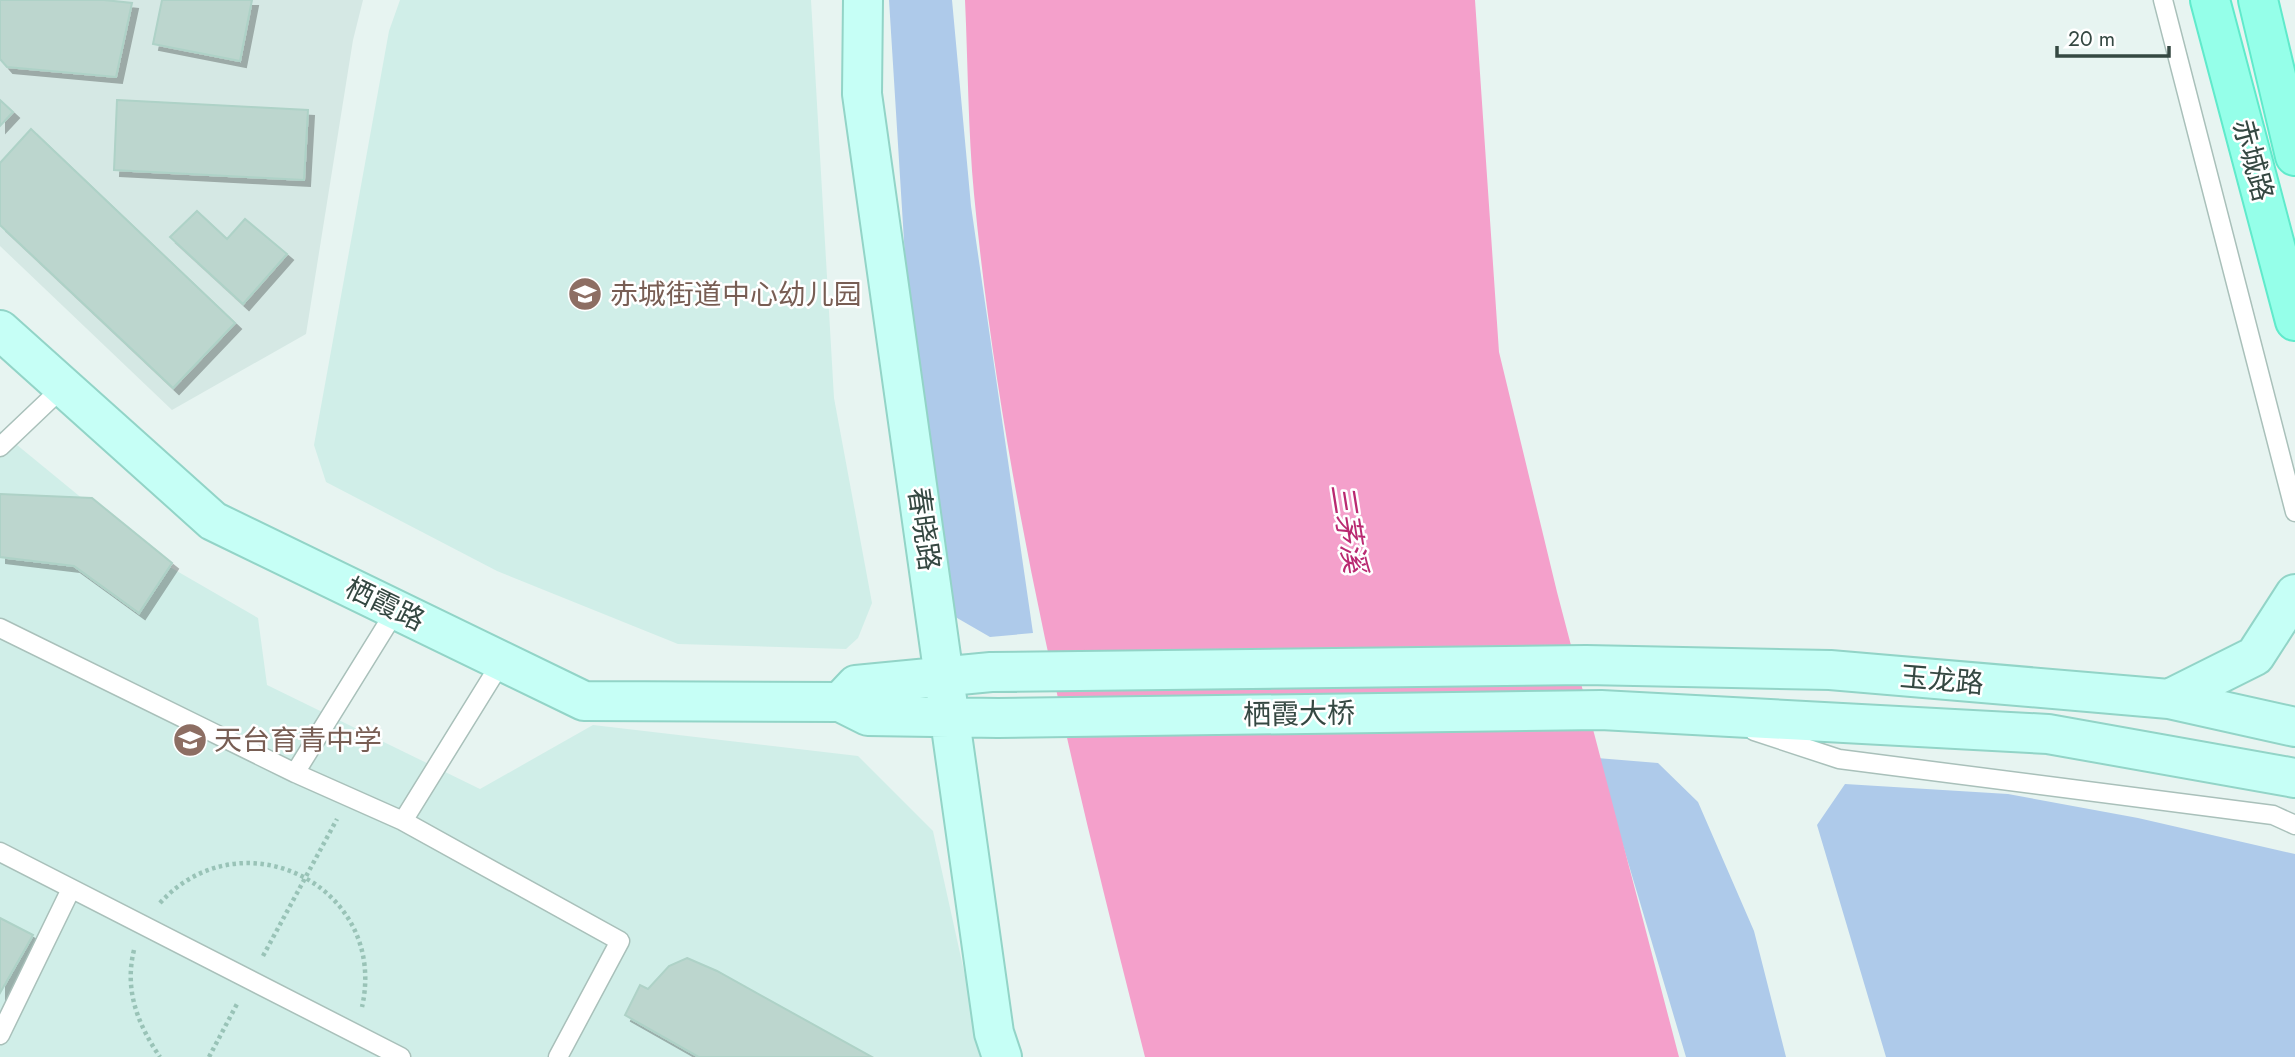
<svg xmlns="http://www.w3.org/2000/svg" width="2295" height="1057" font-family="Jost,'Noto Sans SC',sans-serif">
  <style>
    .residential { fill: #d5e8e4 }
    .education { fill: #d0eee8 }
    .green { fill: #aecaea }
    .water { fill: #f4a0cb }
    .building { fill: #bcd6ce; stroke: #aed2c7; stroke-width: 2; filter: url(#shadow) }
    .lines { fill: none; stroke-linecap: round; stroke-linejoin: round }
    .lane-casing { stroke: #a9c0ba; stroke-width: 21 }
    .secondary-casing { stroke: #92d4c7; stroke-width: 42 }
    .primary-casing { stroke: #60eacb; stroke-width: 42 }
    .path { stroke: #99c3b7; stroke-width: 4.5; stroke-dasharray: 3.5 3.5; stroke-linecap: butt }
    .lane { stroke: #fff; stroke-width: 18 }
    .secondary { stroke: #c6fff6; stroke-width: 38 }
    .primary { stroke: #95ffe9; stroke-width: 38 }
    .labels { text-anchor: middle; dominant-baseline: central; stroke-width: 5; stroke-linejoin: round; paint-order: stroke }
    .street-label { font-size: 28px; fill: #354842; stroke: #fff }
    .education-label { font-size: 28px; fill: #785e54; stroke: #fff; text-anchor: start }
    .water-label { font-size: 30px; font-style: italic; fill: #b92971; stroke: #fff }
  </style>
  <defs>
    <filter id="shadow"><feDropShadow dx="6" dy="6" stdDeviation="0" flood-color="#0004"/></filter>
  </defs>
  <rect width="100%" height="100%" fill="#e7f4f1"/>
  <!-- residential -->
  <path class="residential" d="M0 0H363L353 40 306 334 172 410 0 246Z"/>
  <!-- education -->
  <path class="education" d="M400 0H811L834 398 872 603 858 638 846 649 678 644 497 571 326 482 314 445 389 31Z
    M0 431 156 559 258 618 267 685 480 789 593 725 858 756 933 831 983 1057H0Z"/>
  <!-- green -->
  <path class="green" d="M889 0H952L971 206 1033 633 990 637 945 611 908 305Z
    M1597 758 1658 763 1698 802 1754 931 1786 1057H1686Z
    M1845 784 2008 794 2138 818 2295 854V1057H1886L1817 825Z"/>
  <!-- water -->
  <path class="water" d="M965 0H1475L1499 352 1557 592 1679 1057H1145C1073 773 1002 487 974 194 968 130 968 65 965 0Z"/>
  <!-- building -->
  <path class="building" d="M0 0H104L132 3 116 77 7 67 0 59Z
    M162 0H252L240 61 153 44Z
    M0 100 13 112 0 126Z
    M117 100 308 110 304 180 114 170Z
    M31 129 235 323 173 388 0 225V163Z
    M197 211 227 239 245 219 287 254 243 304 170 237Z
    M0 494 92 498 172 563 139 613 74 566 0 557Z
    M0 918 33 935 0 993Z
    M687 958 717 971 872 1057H699L625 1015 640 985 648 989 669 966Z"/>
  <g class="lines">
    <!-- lane casing -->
    <g class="lane-casing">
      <path id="lane" d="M2163 0 2295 512
        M0 447 63 387
        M0 628 295 773 403 821 620 941 558 1057
        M1754 731 1839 759 2273 815 2295 825
        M295 773 396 610
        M403 821 502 661
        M0 852 401 1057
        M0 1035 71 889"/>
    </g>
    <!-- secondary casing -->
    <g class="secondary-casing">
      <path id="secondary" d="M863 0 862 94 994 1033 1002 1057
        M0 330 213 521 584 701 840 702
        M2169 699 2255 656 2295 594
        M2295 727 2169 699 1830 670 1586 665 991 672 856 685 840 702 868 716 998 718 1601 710 2048 734 2295 778"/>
    </g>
    <!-- primary casing -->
    <g class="primary-casing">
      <path id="primary" d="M2210 0 2295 321
        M2258 0 2295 156"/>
    </g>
    <!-- path -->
    <path class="path" d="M160 903C242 813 389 887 362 1007
      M134 950C124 990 138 1025 160 1057
      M263 956 337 819
      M209 1057 237 1004"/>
    <!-- lane -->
    <use href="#lane" class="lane"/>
    <!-- secondary -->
    <use href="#secondary" class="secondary"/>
    <!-- primary -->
    <use href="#primary" class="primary"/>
  </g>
  <!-- icons -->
  <defs>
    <g id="school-disc" transform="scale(1.75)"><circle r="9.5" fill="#8d6e63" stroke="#fff"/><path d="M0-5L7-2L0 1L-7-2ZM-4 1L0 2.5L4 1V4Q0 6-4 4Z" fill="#fff"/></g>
  </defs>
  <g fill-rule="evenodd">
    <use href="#school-disc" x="585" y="294"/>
    <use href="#school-disc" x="190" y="740"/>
  </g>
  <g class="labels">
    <!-- street labels -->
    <g class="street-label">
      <text transform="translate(2253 160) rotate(75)">赤城路</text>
      <text transform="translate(924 529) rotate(82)">春晓路</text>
      <text transform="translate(385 604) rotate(26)">栖霞路</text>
      <text transform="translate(1942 680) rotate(5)">玉龙路</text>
      <text transform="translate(1299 714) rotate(-1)">栖霞大桥</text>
    </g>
    <!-- education labels -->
    <g class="education-label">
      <text x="610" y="294">赤城街道中心幼儿园</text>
      <text x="214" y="740">天台育青中学</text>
    </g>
    <!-- water labels -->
    <g class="water-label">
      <text transform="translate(1349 528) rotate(81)">三茅溪</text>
    </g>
  </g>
  <!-- scale -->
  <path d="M2057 46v10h112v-10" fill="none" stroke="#354842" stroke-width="3.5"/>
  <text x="2068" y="46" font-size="21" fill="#354842" stroke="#ffffff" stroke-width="5" paint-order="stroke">20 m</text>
</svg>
